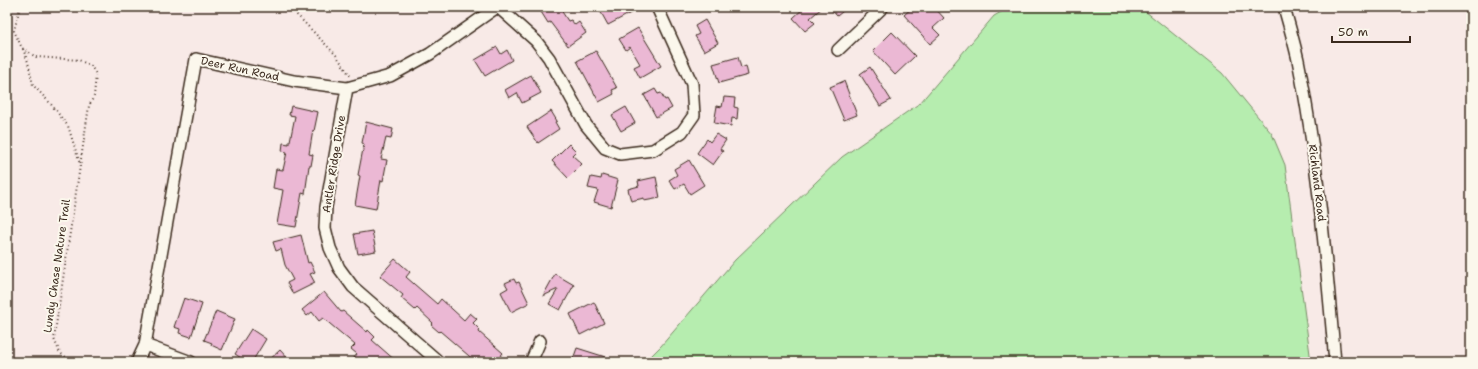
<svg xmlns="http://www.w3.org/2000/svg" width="1478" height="369" font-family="'Shantell Sans',sans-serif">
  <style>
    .green { fill: #b6edaf; stroke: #788c66 }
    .building { fill: #ebb8d4; stroke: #3b2a1e }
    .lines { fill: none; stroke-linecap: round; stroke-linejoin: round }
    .minor-casing { stroke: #3b2a1e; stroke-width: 14 }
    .path { stroke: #3b2a1e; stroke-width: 2; stroke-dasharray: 1 3; stroke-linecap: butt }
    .minor { stroke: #fbf7ec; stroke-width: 11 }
    .labels { text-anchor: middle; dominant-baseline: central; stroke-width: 4; stroke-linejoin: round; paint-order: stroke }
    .street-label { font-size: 11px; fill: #3b2a1e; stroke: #fbf7ec }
  </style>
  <rect width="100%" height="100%" fill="#f8eae7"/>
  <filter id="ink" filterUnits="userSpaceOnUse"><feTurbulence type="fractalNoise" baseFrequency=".025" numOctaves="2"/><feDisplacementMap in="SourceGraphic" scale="8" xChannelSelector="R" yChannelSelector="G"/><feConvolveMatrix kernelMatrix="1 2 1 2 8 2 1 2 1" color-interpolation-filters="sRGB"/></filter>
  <g filter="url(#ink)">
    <!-- green -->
    <path class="green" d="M1010 7H1140L1222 73 1272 134 1285 165 1311 362H645L661 346 735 260 842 157 920 103 994 16Z"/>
    <!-- building -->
    <path class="building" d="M538 7H559L568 21 571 20 575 25 579 22 586 33 568 46 550 22 548 23Z
      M598 7H642L608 25Z
      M805 7H823L810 18 815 23 805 31 793 18Z
      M829 7H848L837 16Z
      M913 7H934L944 18 933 28 940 35 930 44 904 15Z
      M705 20 718 43 704 51 695 36 699 34 695 26Z
      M638 28 661 66 640 78 634 67 640 64 630 47 626 50 619 39Z
      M892 32 915 56 895 75 873 51Z
      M497 47 501 54 507 50 512 60 485 76 475 60Z
      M596 51 617 88 612 90 614 94 599 102 577 61Z
      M738 57 741 68 746 66 748 75 719 83 713 64Z
      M870 67 891 100 880 106 860 74Z
      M531 75 541 93 522 103 517 93 509 98 505 90Z
      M844 81 857 115 844 120 830 87Z
      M655 89 658 94 661 93 665 100 667 99 672 108 656 117 644 95Z
      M724 97 735 98 734 107 738 108 737 119 732 118 731 126 714 123 717 106 722 107Z
      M291 106 318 112 314 131 313 130 309 154 313 155 311 166H309L305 194 302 193 296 227 277 224 283 190 273 188 276 169 283 170 287 152 282 151 283 143 289 144V141H290L295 116 289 115Z
      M626 107 635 123 621 131 612 115Z
      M551 111 557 121 555 122 559 129 538 143 527 127Z
      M366 122 393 129 391 139 386 138 381 159 387 160 383 181 381 180 376 209 355 205 360 176 358 175 364 144 362 143Z
      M716 134 726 140 720 149 723 151 713 165 697 153 707 139 710 142Z
      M569 144 576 151 572 155 582 164 568 178 552 161Z
      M689 160 704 185 690 194 684 184 675 189 669 180 677 175 674 169Z
      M602 175 618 180 611 207 594 202 598 190 588 188 591 177 601 179Z
      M656 177 660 198 644 201V198L631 201 628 189 639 186 638 181Z
      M372 231 376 251 358 254 354 234Z
      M301 235 308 263 310 262 315 272 310 274 315 283 293 294 287 283 293 280 285 265 281 249 276 251 273 242Z
      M395 259 410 272 406 277 437 304 441 299 464 320 470 313 477 319 473 323 480 330 479 332 503 353 495 362H476L440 331 439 332 431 325 433 323 417 308 415 310 401 298 403 295 380 276Z
      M555 274 574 285 560 310 549 304 558 289 543 296Z
      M514 279 516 283 519 282 529 303 511 312 501 292 508 288 505 283Z
      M324 292 341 312 343 311 367 332 368 330 375 337 372 340 397 362H351L357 354 351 349 355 345 323 318 319 321 312 312 307 316 302 310Z
      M184 298 202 304 191 337 179 333 180 329 174 327Z
      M594 302 604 323 580 335 570 314Z
      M216 311 235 319 222 350 211 345 212 343 204 340Z
      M251 329 266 339 252 362H238L241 358 235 354Z
      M577 348 615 360V362H572Z
      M280 350 291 362H267Z"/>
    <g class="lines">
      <!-- minor casing -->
      <g class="minor-casing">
        <path id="minor" d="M498 7 536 41 549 58 586 125 605 148 620 154 653 150 682 132 694 115 692 84 657 7
          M1284 7C1289 25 1294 42 1298 60 1318 160 1326 261 1335 362
          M838 50 883 7
          M347 88 326 207 325 228 330 248 339 268 353 287 439 362
          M145 345 191 362
          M137 362 145 345 196 59 294 81 347 88 390 76 430 54 497 7
          M531 362 540 341"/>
      </g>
      <!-- path -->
      <path class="path" d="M20 7 14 31 22 48 36 57 79 60 91 66 96 74 94 96 89 106 54 339 60 353 73 362
        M295 7 297 15 336 55 351 77
        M23 49 28 62 33 85 50 103 68 126 80 164"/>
      <!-- minor -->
      <use href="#minor" class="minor"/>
    </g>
  </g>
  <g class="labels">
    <!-- street labels -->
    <g class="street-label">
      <text transform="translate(240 69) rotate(12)">Deer Run Road</text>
      <text transform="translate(334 164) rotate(-81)">Antler Ridge Drive</text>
      <text transform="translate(1317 183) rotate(83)">Richland Road</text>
      <text transform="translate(57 266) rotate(-82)">Lundy Chase Nature Trail</text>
    </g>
  </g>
  <!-- margin -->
  <rect width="1478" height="369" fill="none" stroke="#fbf7ec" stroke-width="24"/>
  <rect x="12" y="12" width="1454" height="345" fill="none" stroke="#3b2a1e" stroke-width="1.5" filter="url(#ink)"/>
  <!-- scale -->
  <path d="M1332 36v6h78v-6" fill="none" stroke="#3b2a1e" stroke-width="2"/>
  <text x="1338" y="36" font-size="12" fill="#3b2a1e" stroke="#fbf7ec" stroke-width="3" paint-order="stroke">50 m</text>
</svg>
